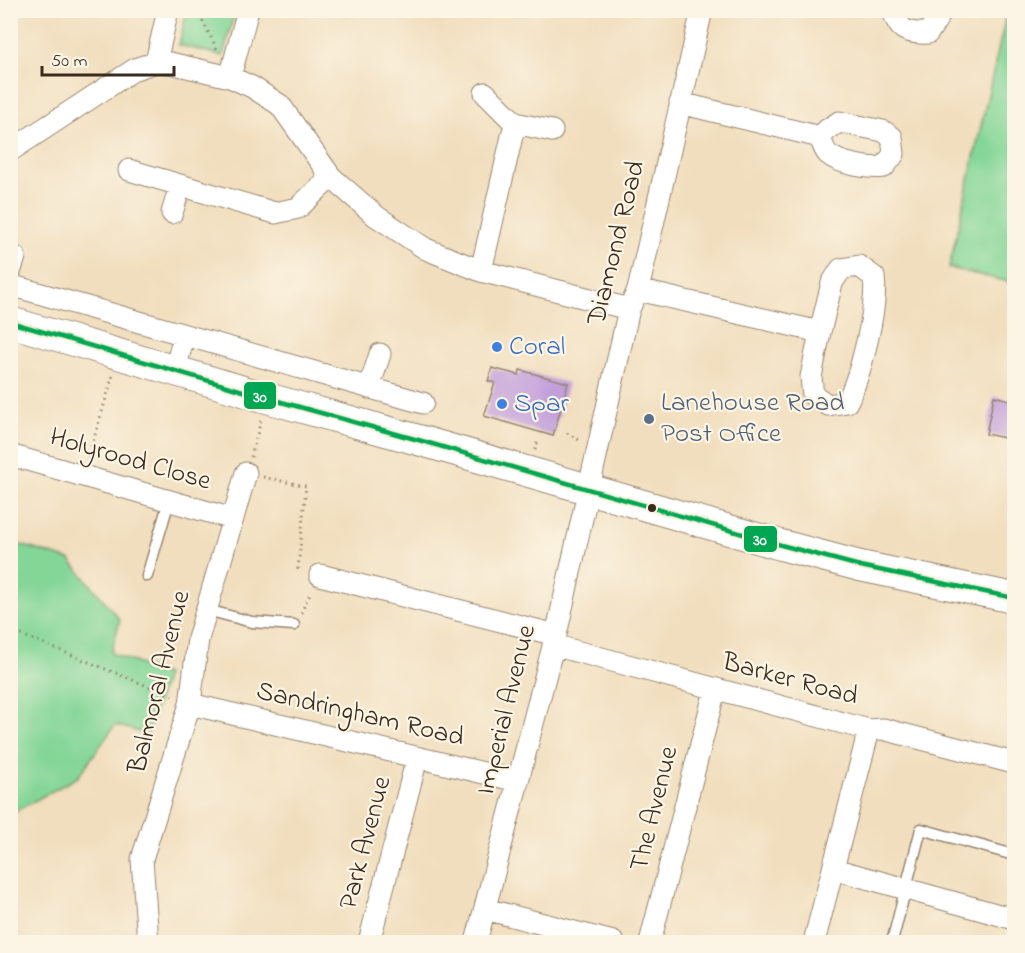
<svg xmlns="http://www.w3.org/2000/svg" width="1025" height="953" font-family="'Indie Flower',sans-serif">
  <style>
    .green { fill: #84d697; stroke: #60805a; stroke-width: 1.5 }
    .building { fill: #c29fda }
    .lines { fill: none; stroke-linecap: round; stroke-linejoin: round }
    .lane-casing { stroke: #96846e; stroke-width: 13 }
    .street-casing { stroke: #96846e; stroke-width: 23 }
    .secondary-casing { stroke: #96846e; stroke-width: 32 }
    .path { stroke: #96846e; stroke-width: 3; stroke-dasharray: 1.5 4.5; stroke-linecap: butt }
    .lane { stroke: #fff; stroke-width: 10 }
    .street { stroke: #fff; stroke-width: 21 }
    .secondary { stroke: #fff; stroke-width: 30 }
    .bus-1-casing { stroke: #fcf5e5; stroke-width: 9 }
    .bus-1 { stroke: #00a651; stroke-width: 4.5 }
    .shop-dot { fill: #3f7fe0; stroke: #fcf5e5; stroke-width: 2 }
    .service-dot { fill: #5c6f8a; stroke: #fcf5e5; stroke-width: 2 }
    .bus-dot { fill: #3b2a1e; stroke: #fcf5e5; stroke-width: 2 }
    .labels { text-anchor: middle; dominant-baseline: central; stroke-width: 4.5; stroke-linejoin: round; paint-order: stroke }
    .street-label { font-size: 27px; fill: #3b2a1e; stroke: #fcf5e5 }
    .shop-label { font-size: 27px; fill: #366cbe; stroke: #fcf5e5; text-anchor: start }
    .service-label { font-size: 27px; fill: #4e5e75; stroke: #fcf5e5; text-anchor: start }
    .line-badge { stroke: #fcf5e5; stroke-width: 2 }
    .badge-label { font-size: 16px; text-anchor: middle; font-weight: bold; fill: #fff }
  </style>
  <rect width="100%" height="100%" fill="#fcf5e5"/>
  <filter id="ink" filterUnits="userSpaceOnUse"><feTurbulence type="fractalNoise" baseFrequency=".0167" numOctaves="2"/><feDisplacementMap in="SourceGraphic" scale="12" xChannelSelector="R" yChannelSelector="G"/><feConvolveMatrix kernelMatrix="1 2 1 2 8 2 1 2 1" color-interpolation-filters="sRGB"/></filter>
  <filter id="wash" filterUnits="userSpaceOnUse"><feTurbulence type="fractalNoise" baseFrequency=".008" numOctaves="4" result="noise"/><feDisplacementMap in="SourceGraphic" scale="24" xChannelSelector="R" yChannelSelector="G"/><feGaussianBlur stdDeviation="1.35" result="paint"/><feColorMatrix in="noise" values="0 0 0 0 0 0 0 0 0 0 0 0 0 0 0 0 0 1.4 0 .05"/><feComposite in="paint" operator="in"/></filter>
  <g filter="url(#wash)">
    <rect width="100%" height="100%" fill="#f1debe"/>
    <!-- green -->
    <path class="green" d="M187 11H235L223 56 179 45Z
      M1007 11H1014V283L949 268Z
      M11 542 70 560 120 620 111 653 166 675 148 734 115 725 78 777 14 812 10 809Z"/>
    <g id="blocks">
      <!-- building -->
      <path class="building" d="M492 368 519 375 520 370 568 383 553 436 484 416 495 383 488 381Z
        M994 396 1014 401V440L986 434Z"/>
    </g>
  </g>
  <g filter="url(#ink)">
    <use href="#blocks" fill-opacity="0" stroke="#96846e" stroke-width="1.5"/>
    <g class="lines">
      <!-- lane casing -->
      <g class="lane-casing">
        <path id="lane" d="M147 576 169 501
          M207 610 252 622 294 625
          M892 942 921 829 1014 855"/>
      </g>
      <!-- street casing -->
      <g class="street-casing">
        <path id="street" d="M893 10C898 31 908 34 928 33L939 16 941 10
          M156 62 168 10
          M230 77 248 10
          M485 93 515 123 552 131
          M680 103 820 137
          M839 122 883 131 892 137 894 154 884 167C870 169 839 164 828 154 824 150 822 143 820 137L828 129Z
          M10 151 135 69 156 62 170 63 230 77 252 87 280 105 331 177 376 216 426 249 481 271 629 309
          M129 170 275 213 298 208 331 177
          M172 213 180 186
          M481 271 515 123
          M10 272 15 257
          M10 285 423 403
          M638 290 820 332 811 377 813 395 828 405 847 402C861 375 878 306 874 277L859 266 841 269 832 283 820 332
          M175 371 184 335
          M369 388 380 354
          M10 455 233 519
          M320 575 556 635
          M553 645 869 730 883 729 1014 763
          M190 704 518 781
          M834 869 1014 919
          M485 909 613 942
          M148 942 142 859 190 704 198 639 246 473
          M369 942 417 758
          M476 942 556 635 629 309 638 290 702 10
          M650 942 715 690
          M814 942 869 730"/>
      </g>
      <!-- secondary casing -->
      <g class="secondary-casing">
        <path id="secondary" d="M10 322 267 398 422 441 781 545 860 566 1014 598"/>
      </g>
      <!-- path -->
      <path class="path" d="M197 10 217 49
        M567 433 581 441
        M535 450 538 440
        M251 457 261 420
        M88 458 113 375
        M263 477 306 486 298 569 302 571
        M301 613 311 592
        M10 630 172 696"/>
      <!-- lane -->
      <use href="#lane" class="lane"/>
      <!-- street -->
      <use href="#street" class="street"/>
      <!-- secondary -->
      <use href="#secondary" class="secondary"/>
      <!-- bus-1 casing -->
      <g class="bus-1-casing">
        <path id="bus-1" d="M10 322 267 398 422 441 781 545 860 566 1014 598"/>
      </g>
      <!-- bus-1 -->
      <use href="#bus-1" class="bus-1"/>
    </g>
  </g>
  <!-- markers -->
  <g class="shop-dot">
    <circle cx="497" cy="347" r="6"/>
    <circle cx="502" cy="404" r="6"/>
  </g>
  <circle class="service-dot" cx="649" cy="419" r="6"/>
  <circle class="bus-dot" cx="652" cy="508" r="5"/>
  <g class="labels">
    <!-- street labels -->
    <g class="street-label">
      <text transform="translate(617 243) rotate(-76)">Diamond Road</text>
      <text transform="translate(130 460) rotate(16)">Holyrood Close</text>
      <text transform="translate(790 680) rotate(15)">Barker Road</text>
      <text transform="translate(160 682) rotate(-76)">Balmoral Avenue</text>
      <text transform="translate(507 710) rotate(-76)">Imperial Avenue</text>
      <text transform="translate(360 715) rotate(13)">Sandringham Road</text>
      <text transform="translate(655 809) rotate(-76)">The Avenue</text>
      <text transform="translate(366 843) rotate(-75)">Park Avenue</text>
    </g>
    <!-- shop labels -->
    <g class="shop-label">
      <text x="509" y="347">Coral</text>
      <text x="514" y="404">Spar</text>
    </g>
    <!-- service labels -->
    <g class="service-label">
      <text x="661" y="403">Lanehouse Road<tspan x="661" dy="31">Post Office</tspan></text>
    </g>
  </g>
  <g class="line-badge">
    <rect x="243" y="381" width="34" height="29" rx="6" fill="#00a651"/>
    <rect x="743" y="525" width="35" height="28" rx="6" fill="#00a651"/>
  </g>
  <g class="badge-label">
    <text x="260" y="402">30</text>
    <text x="760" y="545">30</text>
  </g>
  <!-- margin -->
  <rect width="1025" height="953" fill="none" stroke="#fcf5e5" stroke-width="36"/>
  <!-- scale -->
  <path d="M42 66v9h132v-9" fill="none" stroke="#3b2a1e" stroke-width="3"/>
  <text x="51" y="66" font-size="18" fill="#3b2a1e" stroke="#fcf5e5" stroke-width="4.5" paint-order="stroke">50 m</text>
</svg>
